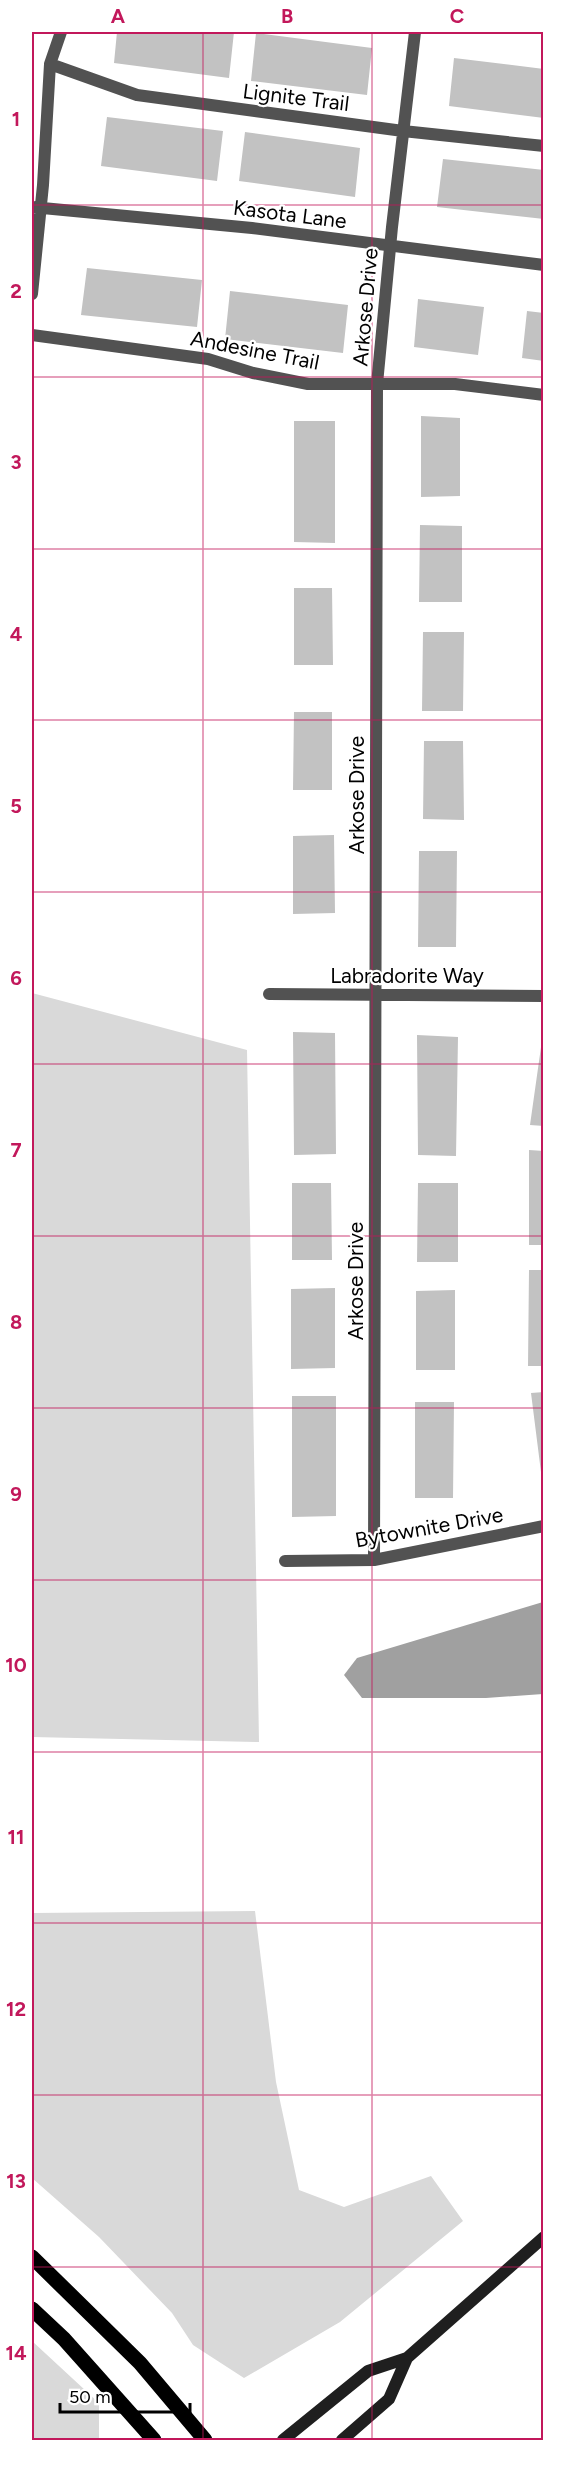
<svg xmlns="http://www.w3.org/2000/svg" width="575" height="2472" font-family="Figtree,sans-serif">
  <style>
    .green { fill: #d9d9d9 }
    .water { fill: #a0a0a0 }
    .building { fill: #c2c2c2 }
    .lines { fill: none; stroke-linecap: round; stroke-linejoin: round }
    .street { stroke: #525252; stroke-width: 12 }
    .secondary { stroke: #1f1f1f; stroke-width: 12 }
    .primary { stroke: #000; stroke-width: 15 }
    .grid { fill: none; stroke: #c2185b; stroke-width: 1.5; stroke-opacity: 0.55 }
    .labels { text-anchor: middle; dominant-baseline: central; stroke-width: 4.5; stroke-linejoin: round; paint-order: stroke }
    .street-label { font-size: 21px; fill: #000; stroke: #fff }
    .neatline { fill: none; stroke: #c2185b; stroke-width: 2 }
    .grid-label { font-size: 20px; text-anchor: middle; font-weight: bold; fill: #c2185b }
  </style>
  <rect width="100%" height="100%" fill="#fff"/>
  <!-- green -->
  <path class="green" d="M32 993 247 1050 259 1742 32 1737Z
    M255 1911 276 2082 299 2190 344 2207 431 2176 463 2221 340 2322 244 2378 193 2345 172 2313 99 2237 32 2178V1913Z
    M32 2341 99 2403V2440H32Z"/>
  <!-- water -->
  <path class="water" d="M543 1602V1694L486 1698H362L344 1675 357 1658Z"/>
  <!-- building -->
  <path class="building" d="M117 32H234L229 78 114 63Z
    M256 33 372 48 367 95 251 81Z
    M454 58 544 69V118L449 106Z
    M107 117 223 131 217 181 101 166Z
    M245 132 360 148 355 197 239 181Z
    M443 159 544 170V219L437 207Z
    M87 268 202 280 197 327 81 315Z
    M230 291 348 305 343 353 225 339Z
    M418 299 484 307 478 355 414 347Z
    M527 311 544 313V361L522 358Z
    M421 416 460 418V496L421 497Z
    M294 421H335V543L294 542Z
    M420 525 462 526V602H419Z
    M294 588H332L333 665H294Z
    M423 632H464L463 711H422Z
    M294 712H332V790H293Z
    M424 741H463L464 820 423 819Z
    M334 835 335 913 293 914V836Z
    M419 851H457L456 947H418Z
    M293 1032 335 1033 336 1154 294 1155Z
    M417 1035 458 1037 456 1156 418 1155Z
    M542 1040H544V1126L530 1125Z
    M529 1150 544 1151V1245H529Z
    M292 1183H331L332 1260H292Z
    M418 1183H458V1262H417Z
    M529 1270H544V1366H528Z
    M335 1288V1368L291 1369V1289Z
    M455 1290V1370H416V1291Z
    M544 1392V1480H542L531 1393Z
    M292 1396H336V1516L292 1517Z
    M415 1402H454L453 1498H415Z"/>
  <g class="lines">
    <!-- street -->
    <path class="street" d="M50 64 137 95 403 131 544 146
      M32 207 252 228 544 265
      M32 294 43 185 50 64 61 32
      M32 335 208 359 253 373 308 384H455L544 395
      M269 994 544 996
      M374 1560 377 384 392 227 415 32
      M285 1561 374 1560 544 1526"/>
    <!-- secondary -->
    <path class="secondary" d="M283 2440 368 2371 407 2358 544 2237
      M342 2440 389 2399 407 2358"/>
    <!-- primary -->
    <path class="primary" d="M32 2257 140 2363 205 2440
      M32 2309 64 2339 154 2440"/>
  </g>
  <!-- grid -->
  <path class="grid" d="M203 32V2440M372 32V2440M32 205H544M32 377H544M32 549H544M32 720H544M32 892H544M32 1064H544M32 1236H544M32 1408H544M32 1580H544M32 1752H544M32 1923H544M32 2095H544M32 2267H544"/>
  <g class="labels">
    <!-- street labels -->
    <g class="street-label">
      <text transform="translate(296 97) rotate(7)">Lignite Trail</text>
      <text transform="translate(290 214) rotate(7)">Kasota Lane</text>
      <text transform="translate(365 307) rotate(-85)">Arkose Drive</text>
      <text transform="translate(255 350) rotate(11)">Andesine Trail</text>
      <text transform="translate(356 795) rotate(-90)">Arkose Drive</text>
      <text x="407" y="975">Labradorite Way</text>
      <text transform="translate(355 1281) rotate(-90)">Arkose Drive</text>
      <text transform="translate(429 1527) rotate(-10)">Bytownite Drive</text>
    </g>
  </g>
  <!-- border -->
  <rect width="575" height="2472" fill="none" stroke="#ffffff" stroke-width="66"/>
  <!-- scale -->
  <path d="M60 2403v9h130v-9" fill="none" stroke="#000000" stroke-width="3"/>
  <text x="69" y="2403" font-size="18" fill="#000000" stroke="#ffffff" stroke-width="4.5" paint-order="stroke">50 m</text>
  <rect x="33" y="33" width="509" height="2406" class="neatline"/>
  <g class="grid-label">
    <text x="118" y="23">A</text>
    <text x="287" y="23">B</text>
    <text x="457" y="23">C</text>
    <text x="16" y="126">1</text>
    <text x="16" y="298">2</text>
    <text x="16" y="469">3</text>
    <text x="16" y="641">4</text>
    <text x="16" y="813">5</text>
    <text x="16" y="985">6</text>
    <text x="16" y="1157">7</text>
    <text x="16" y="1329">8</text>
    <text x="16" y="1501">9</text>
    <text x="16" y="1672">10</text>
    <text x="16" y="1844">11</text>
    <text x="16" y="2016">12</text>
    <text x="16" y="2188">13</text>
    <text x="16" y="2360">14</text>
  </g>
</svg>
